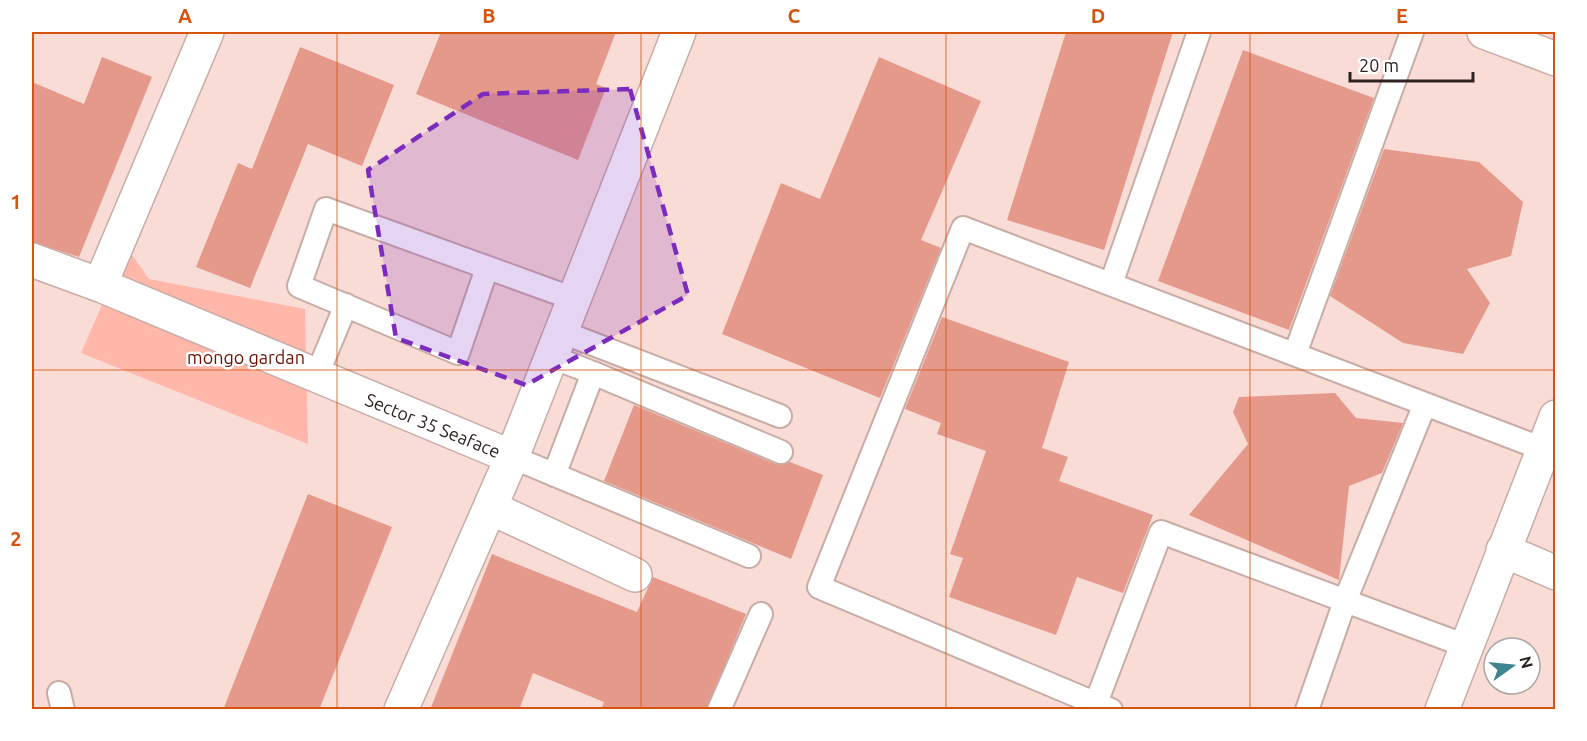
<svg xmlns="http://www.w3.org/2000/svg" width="1587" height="741" font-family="Ubuntu,sans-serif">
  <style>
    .green { fill: #feb7a8 }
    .building { fill: #e5998a }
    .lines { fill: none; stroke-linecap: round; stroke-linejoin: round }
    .lane-casing { stroke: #c8aca6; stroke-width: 26 }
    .street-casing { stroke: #c8aca6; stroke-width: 36 }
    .lane { stroke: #fff; stroke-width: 22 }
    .street { stroke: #fff; stroke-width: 33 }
    .marked { fill: #7b2cbf; fill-opacity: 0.2; stroke: #7b2cbf; stroke-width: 4.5; stroke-dasharray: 12 8; stroke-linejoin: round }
    .grid { fill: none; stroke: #d5540e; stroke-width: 1.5; stroke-opacity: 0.55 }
    .labels { text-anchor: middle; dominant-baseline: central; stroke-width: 5; stroke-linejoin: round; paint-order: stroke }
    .park-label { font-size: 18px; fill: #6b1204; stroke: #fff }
    .street-label { font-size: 18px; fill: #2e2321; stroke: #fff }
    .neatline { fill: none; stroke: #d5540e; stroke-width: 2 }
    .grid-label { font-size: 20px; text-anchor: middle; font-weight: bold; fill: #d5540e }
  </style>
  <rect width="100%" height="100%" fill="#f9dcd6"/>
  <!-- green -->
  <path class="green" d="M127 248 149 279 305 309 308 444 81 353Z"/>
  <!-- building -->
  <path class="building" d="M441 32H616L596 84 606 88 578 160 416 94Z
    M1066 32H1173L1104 250 1007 220Z
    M300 47 394 85 362 166 308 144 250 288 196 267 238 163 252 169Z
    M1243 50 1374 98 1289 330 1158 281Z
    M102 57 152 77 79 257 32 242V82L84 104Z
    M879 57 981 101 921 240 941 248 880 398 722 334 781 183 820 199Z
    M1384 149 1479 162 1523 202 1511 256 1467 269 1490 303 1463 354 1403 343 1330 296Z
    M942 317 1069 362 1042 448 1068 457 1059 481 1153 515 1123 593 1077 577 1056 635 949 597 963 558 950 554 986 451 937 434 941 423 905 409Z
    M1335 393 1356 418 1403 423 1382 473 1349 486 1339 580 1189 515 1248 444 1233 412 1239 397Z
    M634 405 776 464 790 462 823 475 791 559 604 481Z
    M308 494 392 527 319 710H223Z
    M492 554 637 612 653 577 746 614 706 710H601L604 702 533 673 519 710H430Z"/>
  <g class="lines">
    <!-- lane casing -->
    <g class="lane-casing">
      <path id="lane" d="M487 268 458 353 299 286 326 209 574 299
        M1111 284 1199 32
        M562 332 780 416
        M1295 354 1412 32
        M552 357 593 373
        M316 377 346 305
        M512 457 749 556
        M554 475 593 373 781 452
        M59 693 63 710
        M1096 703 1161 532 1466 646
        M719 710 761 614
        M1111 710 819 587 963 228 1543 449
        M1307 710 1345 601 1425 404"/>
    </g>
    <!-- street casing -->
    <g class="street-casing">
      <path id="street" d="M1484 32 1556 59
        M32 260 100 285 512 457
        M100 285 207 32
        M491 508 635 575
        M1503 550 1556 573
        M401 710 512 457 679 32
        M1442 710 1556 417"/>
    </g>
    <!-- lane -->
    <use href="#lane" class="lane"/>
    <!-- street -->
    <use href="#street" class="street"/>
  </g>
  <!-- marked area -->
  <path class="marked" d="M630 89 688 295 526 385 396 338 368 170 483 94Z"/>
  <!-- grid -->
  <path class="grid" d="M337 32V710M641 32V710M946 32V710M1250 32V710M32 370H1556"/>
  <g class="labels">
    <!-- park labels -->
    <g class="park-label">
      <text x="246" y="357">mongo gardan</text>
    </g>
    <!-- street labels -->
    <g class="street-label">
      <text transform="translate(433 425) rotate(22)">Sector 35 Seaface</text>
    </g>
  </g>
  <!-- border -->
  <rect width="1587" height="741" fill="none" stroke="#ffffff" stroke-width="66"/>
  <!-- north arrow -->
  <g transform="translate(1512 666) rotate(75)"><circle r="28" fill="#ffffff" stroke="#aba7a6" stroke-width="1.5"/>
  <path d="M0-4.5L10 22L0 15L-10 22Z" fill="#3f8491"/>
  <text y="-9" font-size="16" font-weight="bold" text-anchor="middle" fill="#2e2321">N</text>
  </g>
  <!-- scale -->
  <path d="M1350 72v9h123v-9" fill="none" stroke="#2e2321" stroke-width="3"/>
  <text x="1359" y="72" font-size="18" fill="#2e2321" stroke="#ffffff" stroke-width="4.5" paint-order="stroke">20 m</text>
  <rect x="33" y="33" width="1521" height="675" class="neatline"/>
  <g class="grid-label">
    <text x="185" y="23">A</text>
    <text x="489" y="23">B</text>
    <text x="794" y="23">C</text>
    <text x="1098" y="23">D</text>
    <text x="1402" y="23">E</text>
    <text x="16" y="209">1</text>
    <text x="16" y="546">2</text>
  </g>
</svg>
